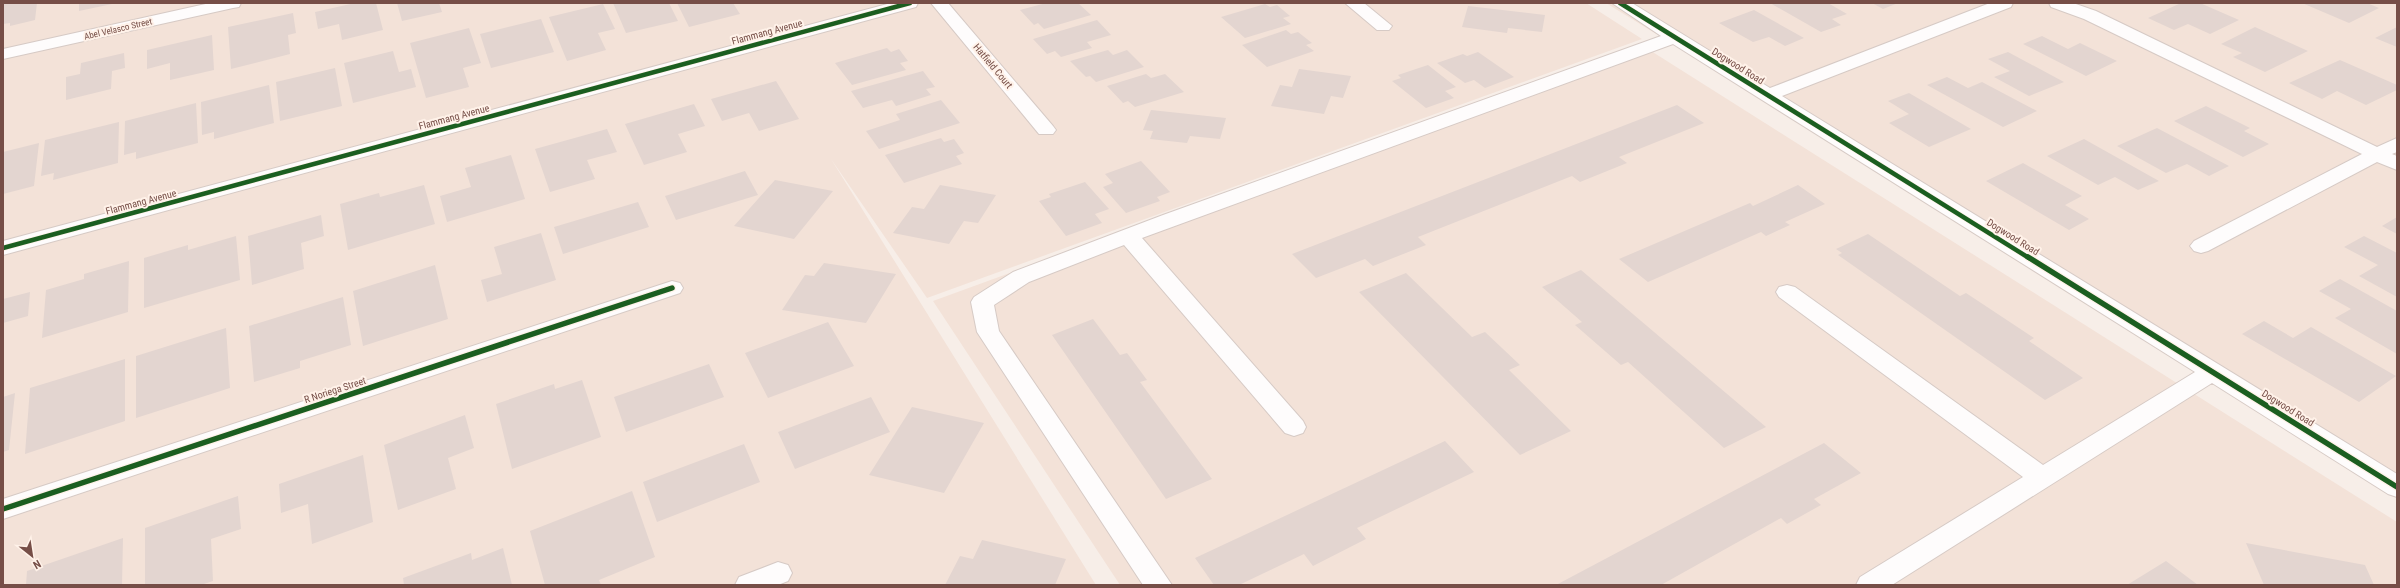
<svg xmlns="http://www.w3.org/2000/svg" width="2400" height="588" font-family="'Roboto Condensed',sans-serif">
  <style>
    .residential { fill: #f3e2d8 }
    .building { fill: #e3d5d0 }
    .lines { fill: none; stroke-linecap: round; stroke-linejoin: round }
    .minor-casing { stroke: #d6cac5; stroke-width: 2 }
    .minor { fill: #fefcfc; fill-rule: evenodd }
    .cycleway-far1-casing { stroke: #fff2e9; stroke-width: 6 }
    .cycleway-casing { stroke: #fff2e9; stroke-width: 8 }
    .cycleway-far1 { stroke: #1b5e20; stroke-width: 4.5 }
    .cycleway { stroke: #1b5e20; stroke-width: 5.5 }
    .labels { text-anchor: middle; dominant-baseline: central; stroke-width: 4; stroke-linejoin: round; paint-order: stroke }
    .far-street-label { font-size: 9px; fill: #764e47; stroke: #fff2e9 }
    .street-label { font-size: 10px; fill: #764e47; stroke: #fff2e9 }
  </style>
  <rect width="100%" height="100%" fill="#f7eee8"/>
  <!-- residential -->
  <path class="residential" d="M3 3H1586L1642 39 927 298 831 159 1096 585H3Z
    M1606 3H2397V492Z
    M1640 44 2397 522V585H1120L933 301Z"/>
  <!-- building -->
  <path class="building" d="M3 3H37L35 20 10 26V23L3 24Z
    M79 3H112V4L79 11Z
    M355 3H376L383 30 342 40 339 24 318 29 315 12Z
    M397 3H439L442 12 402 21Z
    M613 3H669L678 21 626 33Z
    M677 3H733L740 14 689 27Z
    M1046 3H1078L1091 15 1044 29 1038 23 1034 25 1020 10Z
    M1770 3H1828L1847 14 1832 19 1841 25 1821 32Z
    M1872 3H1898L1883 9Z
    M2181 3H2200L2239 20 2210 34 2188 24 2174 30 2148 18Z
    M2302 3H2367L2379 8 2349 23Z
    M603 4 615 29 598 33 606 50 567 61 549 17Z
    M1265 4 1270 7 1277 5 1290 16 1283 18 1291 24 1245 38 1221 17Z
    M1468 6 1545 15 1542 32 1508 28 1507 33 1462 27Z
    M1754 10 1804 38 1785 46 1769 37 1753 42 1719 23Z
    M293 13 296 33 288 35 290 54 231 69 228 27Z
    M541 19 554 52 491 68 480 34Z
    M1097 20 1111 35 1087 42 1092 48 1061 57 1055 51 1047 54 1033 39Z
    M2255 27 2308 51 2265 72 2233 57 2242 53 2221 44Z
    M2397 27V47L2375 38Z
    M469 28 481 63 463 68 469 87 426 98 410 43Z
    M1286 30 1291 34 1298 32 1312 43 1306 45 1314 51 1267 67 1242 45Z
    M212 35 214 70 170 80V63L147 69V50Z
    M2042 36 2068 49 2080 43 2117 61 2086 76 2023 44Z
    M887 48 891 52 899 49 908 61 900 63 906 70 852 85 835 63Z
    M1108 50 1113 55 1127 50 1144 67 1096 82 1090 76 1086 77 1070 61Z
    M393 51 399 72 411 69 416 87 353 103 344 63Z
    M1478 52 1514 77 1485 88 1474 80 1465 83 1437 63 1463 54 1467 56Z
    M2008 52 2064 82 2029 96 1994 77 2010 71 1988 59Z
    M124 53 125 68 112 71 111 89 66 100V77L80 74 81 63Z
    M2340 60 2397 85V90L2366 105 2337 91 2322 99 2289 83Z
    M1428 65 1456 87 1445 91 1454 98 1426 108 1392 81 1401 78 1398 75Z
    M335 68 342 106 280 121 276 82Z
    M1299 69 1351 76 1343 98 1331 96 1324 114 1271 106 1280 85 1292 87Z
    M923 71 935 87 926 89 931 95 896 106 892 100 863 108 851 91Z
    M1146 74 1151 78 1165 74 1184 92 1135 107 1128 101 1123 103 1107 86Z
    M1947 77 1968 88 1982 82 2037 111 2003 127 1927 85Z
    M776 81 799 119 759 131 749 113 722 121 711 99Z
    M269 85 274 123 214 139V132L202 135 201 102Z
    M1909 93 1971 129 1929 147 1889 123 1909 114 1888 101Z
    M941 100 960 123 879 149 866 131 900 120 896 114Z
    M196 103 198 143 136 159V152L124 155 125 121Z
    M694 104 705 126 678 134 687 152 644 165 625 124Z
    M1677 105 1704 123 1619 157 1627 163 1580 182 1572 176 1418 237 1426 245 1373 266 1365 259 1316 278 1292 254Z
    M2206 106 2250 128 2244 131 2269 144 2243 157 2174 121Z
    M1151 110 1226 118 1220 139 1190 136 1187 143 1150 139 1153 131 1143 130Z
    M119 122 118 163 53 180 54 173 41 176 45 140Z
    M2157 128 2229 166 2209 176 2187 164 2166 173 2117 146Z
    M607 129 617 152 587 160 595 179 550 192 535 149Z
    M941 138 944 142 954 139 964 153 956 156 962 164 904 183 885 155Z
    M2084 139 2159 181 2138 190 2115 177 2098 185 2047 156Z
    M39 143 34 186 3 194V152Z
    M511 155 525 199 447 222 440 196 471 187 465 168Z
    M1141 161 1170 192 1157 197 1160 201 1126 213 1103 187 1113 183 1105 174Z
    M2023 163 2082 196 2065 205 2089 219 2069 230 1986 181Z
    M745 171 758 195 676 220 665 196Z
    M775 180 833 191 794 239 734 226Z
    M1085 182 1109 209 1095 214 1102 223 1066 236 1039 201 1051 197 1049 194Z
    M424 185 435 224 348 250 340 204 379 193 380 197Z
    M940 185 996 195 978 223 964 221 949 244 893 233 912 207 924 209Z
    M1798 185 1825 204 1785 222 1790 225 1766 236 1761 232 1648 282 1619 259 1750 203 1753 206Z
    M638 202 649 227 563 254 554 227Z
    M321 215 324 236 301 243 304 269 252 285 248 236Z
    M2397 217V234L2382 226Z
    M541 233 556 280 487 302 481 280 502 274 494 247Z
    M1868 234 1960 296 1966 293 2034 338 2029 341 2083 378 2045 400 1838 255 1842 253 1836 249Z
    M236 236 240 280 144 308V258L188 245V250Z
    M2364 236 2397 253V297L2359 276 2378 265 2344 247Z
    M129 261 128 312 42 338 46 290 84 279V274Z
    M824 263 896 274 866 323 782 310 805 275 814 276Z
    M435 265 448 319 363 346 353 291Z
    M1581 270 1766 427 1724 448 1628 362 1621 365 1575 325 1582 322 1542 287Z
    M1406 273 1472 337 1485 332 1520 365 1509 370 1571 431 1520 455 1359 292Z
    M2340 279 2397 311V354L2335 318 2351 309 2319 291Z
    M30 292 28 316 3 323V299Z
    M343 297 351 345 300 361V368L254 382 249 326Z
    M1093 319 1120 355 1127 353 1147 380 1140 382 1212 479 1166 499 1052 335Z
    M2264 321 2293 338 2311 327 2396 376 2359 402 2242 334Z
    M828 322 854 366 768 398 745 353Z
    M226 328 230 388 136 418V356Z
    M125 359V421L25 454 30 388Z
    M709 364 724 397 626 432 614 397Z
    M582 380 601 437 512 469 496 404 554 384 555 389Z
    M15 393 9 450 3 452V397Z
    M871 397 890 432 795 469 778 432Z
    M912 407 984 423 944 493 869 475Z
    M465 415 474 448 448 458 456 489 398 510 384 445Z
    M1445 441 1474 472 1357 528 1366 539 1313 566 1304 554 1239 585H1214L1195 558Z
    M1824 443 1861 473 1814 499 1821 505 1787 524 1781 518 1661 585H1556Z
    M744 444 760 482 657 522 643 482Z
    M363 455 373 522 312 544 308 504 281 513 279 484Z
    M632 491 655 557 599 580 601 585H545L530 531Z
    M238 496 241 529 211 539 213 581 201 585H145V528Z
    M123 538 122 585H26L27 571Z
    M982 540 1066 559 1055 585H945L960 556 973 559Z
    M2246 543 2365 565 2374 585H2264Z
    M503 548 512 585H404L403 578 471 553 472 560Z
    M2166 561 2198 585H2127Z"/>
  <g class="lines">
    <!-- minor casing -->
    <g class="minor-casing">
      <path id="minor" d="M210 3H241L239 7 233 8 3 59V49Z
        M891 3H918L916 7 3 255V241Z
        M931 3H948L1053 126 1056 130 1053 134H1039Z
        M1345 3H1364L1392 26 1389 30H1377Z
        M1612 3H1632L1770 88 1990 3H2013L2011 7 1782 96 2397 474V497L2388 494 2212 383 1892 585H1856L1860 577 2023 477 1779 297 1776 292 1779 287 1787 285 1795 287 2043 465 2195 372 1673 44 1142 238 1303 421 1306 427 1303 433 1294 436 1285 433 1124 245 1029 282 994 305 999 331 1172 585H1143L977 332 971 302 974 297 1013 272 1163 215 1661 36Z
        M2049 3H2073L2096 11 2377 147 2397 138V152L2392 154 2397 156V170L2377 162 2208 251 2201 253 2194 251 2190 246 2194 241 2362 154 2084 19 2051 7Z
        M672 281 680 283 683 288 680 293 3 519V499Z
        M778 562 788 565 792 573 788 581 778 585H735L739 577Z"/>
    </g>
    <!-- minor -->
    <use href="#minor" class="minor"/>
    <!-- cycleway-far1 casing -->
    <g class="cycleway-far1-casing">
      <path id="cycleway-far1" d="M1620 3 2029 258
        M3 248 910 3"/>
    </g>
    <!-- cycleway casing -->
    <g class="cycleway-casing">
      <path id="cycleway" d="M2028 257 2397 487
        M3 509 672 288"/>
    </g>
    <!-- cycleway-far1 -->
    <use href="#cycleway-far1" class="cycleway-far1"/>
    <!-- cycleway -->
    <use href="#cycleway" class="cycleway"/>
  </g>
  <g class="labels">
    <!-- far-street labels -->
    <g class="far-street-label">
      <text transform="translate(118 29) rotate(-13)">Abel Velasco Street</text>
    </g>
    <!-- street labels -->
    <g class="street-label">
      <text transform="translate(767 32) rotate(-15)">Flammang Avenue</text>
      <text transform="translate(993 66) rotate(50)">Hatfield Court</text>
      <text transform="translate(1738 66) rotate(32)">Dogwood Road</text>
      <text transform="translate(454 117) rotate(-15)">Flammang Avenue</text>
      <text transform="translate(141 202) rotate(-15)">Flammang Avenue</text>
      <text transform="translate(2013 237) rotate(32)">Dogwood Road</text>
      <text transform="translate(335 390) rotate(-18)">R Noriega Street</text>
      <text transform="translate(2288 408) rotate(32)">Dogwood Road</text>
    </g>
  </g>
  <!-- border -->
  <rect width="2400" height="588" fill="none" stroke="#764e47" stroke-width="8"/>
  <!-- north arrow -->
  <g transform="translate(32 556) rotate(150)" stroke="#fff2e9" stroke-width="3" paint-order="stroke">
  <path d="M0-3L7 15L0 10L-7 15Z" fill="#764e47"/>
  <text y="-6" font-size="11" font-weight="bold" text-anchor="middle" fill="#764e47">N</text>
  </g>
</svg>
